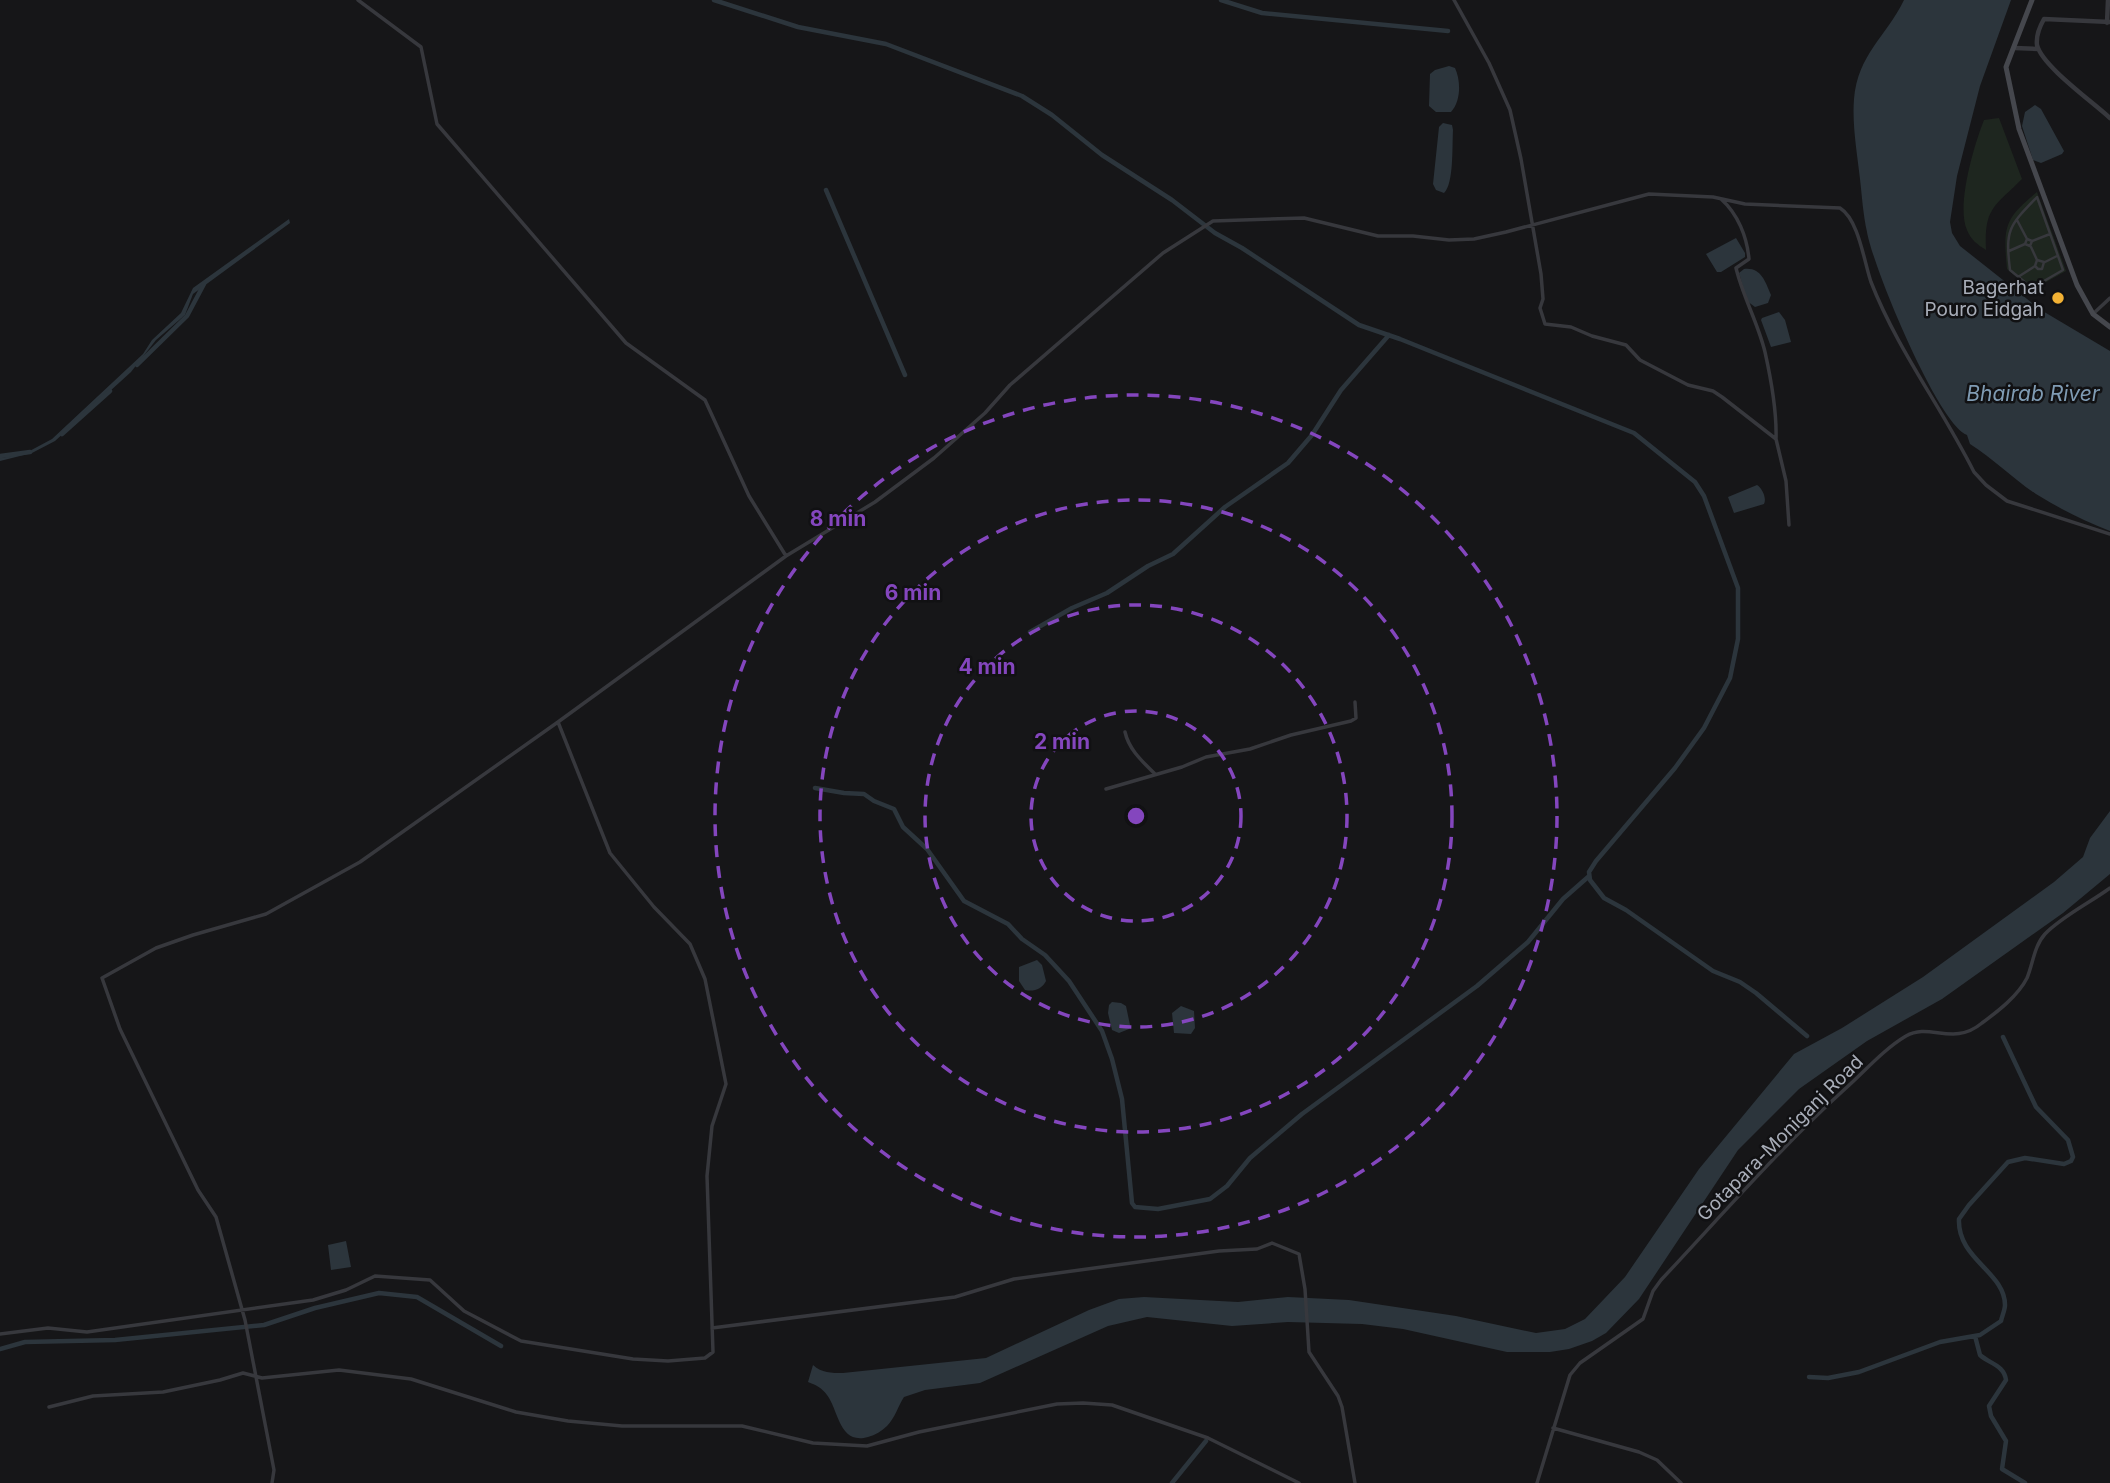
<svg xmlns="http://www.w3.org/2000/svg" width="2110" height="1483" font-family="Inter,sans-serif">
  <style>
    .green { fill: #1e261f }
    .water { fill: #2c353c }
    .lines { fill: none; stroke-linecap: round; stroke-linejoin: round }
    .canal { stroke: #2c353c; stroke-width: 4.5 }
    .pedestrian { stroke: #37383d; stroke-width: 2.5 }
    .minor { stroke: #37383d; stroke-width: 3.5 }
    .tertiary { stroke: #37383d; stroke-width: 4.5 }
    .secondary { stroke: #45474d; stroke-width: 5 }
    .ring { fill: none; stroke: #8446be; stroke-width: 3.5; stroke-dasharray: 12 9 }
    .poi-dot { fill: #f2b134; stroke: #111113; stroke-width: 2.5 }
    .labels { text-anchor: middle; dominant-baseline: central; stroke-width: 5; stroke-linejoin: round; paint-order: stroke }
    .poi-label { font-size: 19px; fill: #a8adb8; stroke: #111113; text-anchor: end }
    .street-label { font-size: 19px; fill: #a8adb8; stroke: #111113 }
    .water-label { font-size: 21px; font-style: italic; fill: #7f9bb3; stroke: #111113 }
    .centre { fill: #8446be; stroke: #111113; stroke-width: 3.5 }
    .ring-label { font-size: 21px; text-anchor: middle; font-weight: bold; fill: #8446be; stroke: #111113; stroke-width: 5; stroke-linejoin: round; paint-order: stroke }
  </style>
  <rect width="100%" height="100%" fill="#161618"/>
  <!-- green -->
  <path class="green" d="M1999 118 2022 179C1994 207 1984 208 1986 250 1978 245 1971 240 1967 230 1956 206 1974 145 1984 120Z
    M2037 192 2066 271 2032 290 2007 269C2003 227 2004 219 2037 192Z"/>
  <!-- water -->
  <path class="water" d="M1904 0H2011L1980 86 1957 176 1950 222 1952 233 1960 246 2041 310 2110 351V531C2084 521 2060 509 2036 494 2013 479 1994 459 1970 444L1967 435C1938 424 1873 267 1867 232 1863 214 1862 196 1860 179 1857 152 1852 125 1854 99 1858 54 1886 37 1904 0Z
    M1449 66 1455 68C1461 81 1461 101 1451 112H1436L1429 106 1430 74 1435 70Z
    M2035 105 2041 109 2064 151 2062 154 2041 163 2033 160 2022 126 2025 112Z
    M1443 123 1452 125 1453 130C1452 146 1454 184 1444 193L1436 190 1433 184 1439 127Z
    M289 219 290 223 193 294 185 315 156 340 131 372 55 441 32 453 0 461V458L24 454 52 439 143 354 152 340 181 313 193 288Z
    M1736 238 1745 253V257L1721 272H1717L1706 254Z
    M1744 269C1761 267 1765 281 1771 295L1768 303 1755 307 1747 301 1739 273Z
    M1779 312 1785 320 1791 342 1771 347 1761 320 1762 318Z
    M1757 485C1762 488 1767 498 1764 504L1734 513 1728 497Z
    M2110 811V874L2063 913 1942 999 1867 1041 1799 1089 1738 1150 1639 1299 1606 1333 1592 1341 1569 1349 1550 1352H1507L1403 1329 1362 1324 1288 1322 1232 1326 1147 1317 1108 1326 980 1383 925 1390 904 1397C898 1406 895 1418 887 1426 882 1431 875 1435 868 1437 839 1445 839 1411 827 1395 822 1388 816 1385 808 1382L813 1365C822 1373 831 1373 843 1373L986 1358 1089 1310 1119 1299 1144 1297 1238 1302 1288 1297 1349 1300 1456 1316 1536 1333 1565 1329 1585 1319 1625 1277 1699 1169 1794 1054 1842 1028 1923 977 2054 882 2083 857 2090 838Z
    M1037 960 1042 965 1046 981C1042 989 1034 992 1025 990L1019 981V967Z
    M1112 1002 1121 1003 1126 1006 1130 1025 1129 1029 1119 1033 1112 1030 1108 1013 1109 1005Z
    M1181 1006 1194 1011 1195 1028 1191 1034 1174 1033 1172 1013Z
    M346 1241 351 1267 331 1270 328 1245Z"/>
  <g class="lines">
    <!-- canal -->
    <path class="canal" d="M714 0 798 27 886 44 1022 96 1052 115 1102 155 1172 200 1215 233 1242 248 1359 325 1400 339 1634 433 1695 482 1704 496 1738 588V639L1730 678 1704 728 1675 768 1596 861 1589 872 1590 880 1604 898 1626 910 1713 971 1740 982 1756 993 1807 1036
      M1221 0 1262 13 1448 31
      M826 190 905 375
      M137 365 187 316 204 284
      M62 434 110 391
      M0 456 30 452
      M1030 632 1072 608 1107 593 1148 566 1173 554 1225 507 1288 463 1312 435 1341 390 1389 335
      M815 788 844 793 864 794 874 801 894 809 903 827 927 849 964 901 1008 924 1022 939 1045 955 1069 981 1102 1031 1112 1059 1122 1099 1132 1203 1135 1207 1158 1209 1210 1199 1227 1186 1250 1158 1302 1114 1477 986 1528 942 1563 899 1588 877
      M1975 1336 1980 1355C1990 1364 2004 1365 2006 1380L1989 1406 1991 1416 2006 1441 2002 1469 2025 1483
      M0 1349 25 1342 115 1340 264 1325 315 1308 379 1293 417 1297 501 1346
      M1809 1377 1828 1378 1859 1372 1940 1342 1980 1335 2001 1321C2002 1316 2005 1310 2005 1305 2005 1272 1957 1259 1959 1219L1969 1205 2008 1162 2025 1158 2064 1164 2071 1161 2073 1157 2068 1140 2036 1107 2003 1037
      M1172 1483 1206 1441"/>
    <!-- pedestrian -->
    <path class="pedestrian" d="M2037 197 2063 270 2032 288 2010 270C2005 229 2009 226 2037 197Z
      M2017 220 2027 239 2032 241 2030 246 2025 244 2027 239
      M2032 241 2050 234
      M2031 247 2037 260 2035 266 2038 269H2042L2044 262 2037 260
      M2009 251 2025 244
      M2045 262 2057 256
      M2018 277 2035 266"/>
    <!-- minor -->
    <path class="minor" d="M358 0 421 47 437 124 626 343 705 400 749 496 786 556
      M1454 0 1489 63 1510 110 1521 159 1541 274 1543 299 1540 308 1545 324 1571 327 1592 336 1626 345 1640 360 1688 385 1713 391 1722 397 1776 439 1786 481 1789 525
      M1721 199C1738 214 1747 237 1749 259L1736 268C1743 297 1758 323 1765 352 1771 379 1777 410 1776 439
      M2094 313 2110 298
      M1125 732C1129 750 1143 762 1155 774
      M1106 789 1182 767 1206 757 1250 749 1291 735 1351 721 1356 718 1355 702
      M712 1328 955 1297 1014 1279 1219 1251 1257 1249 1272 1243 1299 1254 1305 1289 1309 1352 1338 1396 1342 1407 1355 1483
      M0 1334 48 1328 87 1332 313 1300 346 1290 375 1276 430 1280 464 1311 521 1341 633 1359 668 1361 705 1358 713 1352 707 1176 712 1126 726 1084 705 979 690 944 654 907 610 853 558 722 786 556 875 502 934 458 985 413 1010 385 1163 253 1213 221 1304 218 1378 236H1413L1449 240 1474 239 1506 232 1649 194 1713 197 1745 204 1840 208C1859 220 1864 262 1871 282 1897 349 1942 408 1974 472L1986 485 2007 501 2110 534
      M49 1407 93 1396 163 1392 220 1380 243 1373 262 1378 339 1370 411 1379 516 1412 568 1421 622 1426H742L813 1443 867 1446 919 1432 1057 1404 1083 1403 1112 1405 1208 1438 1299 1483
      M1553 1428 1639 1452 1657 1460 1681 1483
      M272 1483 274 1470 245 1320 216 1217 198 1190 120 1029 102 978 156 948 193 935 266 914 360 862 558 722
      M1537 1483 1570 1375 1580 1363 1643 1319 1653 1291 1661 1280C1722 1215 1780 1148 1846 1088 1865 1071 1884 1049 1906 1036 1930 1022 1953 1047 1982 1023 1997 1012 2018 996 2027 978 2033 964 2034 946 2045 934 2061 917 2091 902 2110 888"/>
    <!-- tertiary -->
    <path class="tertiary" d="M2110 22 2044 19C2040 26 2036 37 2037 45 2042 66 2093 102 2110 118
      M2107 23 2108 0
      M2015 48 2038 49"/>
    <!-- secondary -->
    <path class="secondary" d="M2032 0 2006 67 2019 129 2077 285 2093 314 2110 327"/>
  </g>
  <!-- distance rings -->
  <g class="ring">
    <circle cx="1136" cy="816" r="105"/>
    <circle cx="1136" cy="816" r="211"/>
    <circle cx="1136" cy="816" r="316"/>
    <circle cx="1136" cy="816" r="421"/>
  </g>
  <!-- markers -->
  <circle class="poi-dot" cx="2058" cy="298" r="7"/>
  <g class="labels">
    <!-- poi labels -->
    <g class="poi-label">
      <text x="2044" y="287">Bagerhat<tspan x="2044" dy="22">Pouro Eidgah</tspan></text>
    </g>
    <!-- street labels -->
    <g class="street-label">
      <text transform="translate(1780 1138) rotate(-45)">Gotapara-Moniganj Road</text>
    </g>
    <!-- water labels -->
    <g class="water-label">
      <text x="2033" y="393">Bhairab River</text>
    </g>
  </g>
  <circle cx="1136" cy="816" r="10" class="centre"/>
  <g class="ring-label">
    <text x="838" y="526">8 min</text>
    <text x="913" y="600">6 min</text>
    <text x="987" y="674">4 min</text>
    <text x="1062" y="749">2 min</text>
  </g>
</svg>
